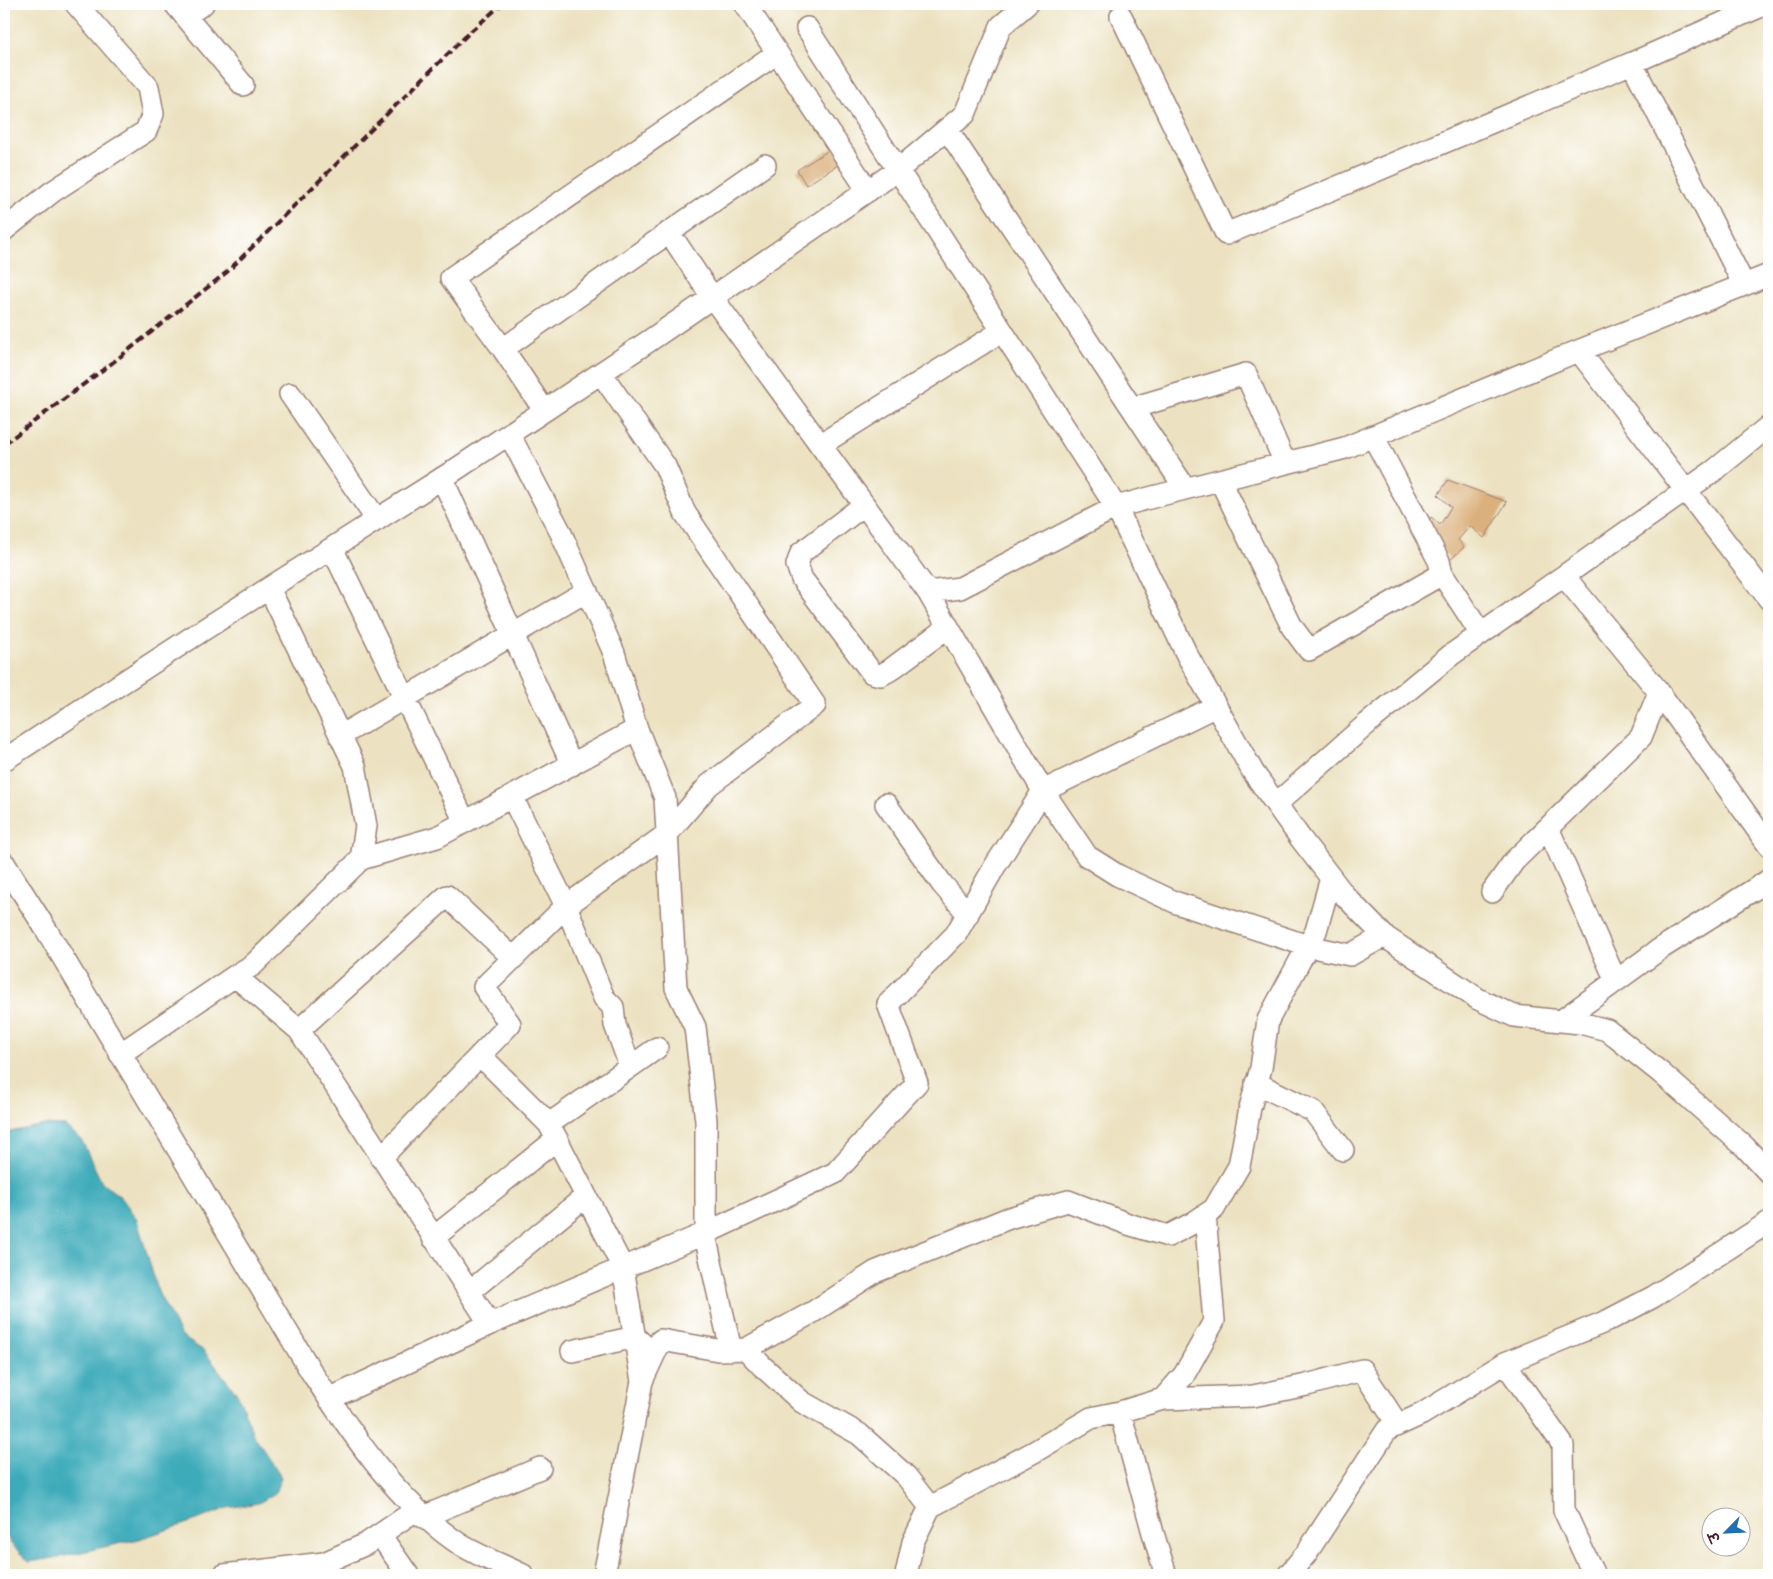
<svg xmlns="http://www.w3.org/2000/svg" width="1773" height="1579" font-family="'Architects Daughter','Playpen Sans Deva',sans-serif">
  <style>
    .water { fill: #3cabba; stroke: #436572 }
    .building { fill: #dbb07c }
    .lines { fill: none; stroke-linecap: round; stroke-linejoin: round }
    .minor-casing { stroke: #9b8076; stroke-width: 24 }
    .minor { stroke: #fff; stroke-width: 21 }
    .rail { stroke: #4a1f2b; stroke-width: 4; stroke-dasharray: 8 4; stroke-linecap: butt }
  </style>
  <rect width="100%" height="100%" fill="#fff"/>
  <filter id="ink" filterUnits="userSpaceOnUse"><feTurbulence type="fractalNoise" baseFrequency=".02" numOctaves="2"/><feDisplacementMap in="SourceGraphic" scale="10" xChannelSelector="R" yChannelSelector="G"/><feConvolveMatrix kernelMatrix="1 2 1 2 8 2 1 2 1" color-interpolation-filters="sRGB"/></filter>
  <filter id="wash" filterUnits="userSpaceOnUse"><feTurbulence type="fractalNoise" baseFrequency=".0096" numOctaves="4" result="noise"/><feDisplacementMap in="SourceGraphic" scale="20" xChannelSelector="R" yChannelSelector="G"/><feGaussianBlur stdDeviation="1.12" result="paint"/><feColorMatrix in="noise" values="0 0 0 0 0 0 0 0 0 0 0 0 0 0 0 0 0 1.4 0 .05"/><feComposite in="paint" operator="in"/></filter>
  <g filter="url(#wash)">
    <rect width="100%" height="100%" fill="#ece2c1"/>
    <!-- water -->
    <path class="water" d="M44 1125 65 1126 81 1139 102 1183 122 1198 137 1220 159 1294 181 1336 204 1351 238 1395 253 1434 281 1477 275 1493 259 1503 227 1508 197 1520 139 1539 60 1557 29 1562 11 1544 4 1531V1133Z"/>
    <g id="blocks">
      <!-- building -->
      <path class="building" d="M834 147 843 162 806 185 797 170Z
        M1448 480 1507 502 1484 538 1470 526 1458 540 1464 547 1450 560 1425 527 1431 517 1440 525 1451 507 1438 495Z"/>
    </g>
  </g>
  <g filter="url(#ink)">
    <use href="#blocks" fill-opacity="0" stroke="#9b8076" stroke-width="1"/>
    <g class="lines">
      <!-- minor casing -->
      <g class="minor-casing">
        <path id="minor" d="M175 4 243 85
          M745 4 868 191
          M185 16 203 4
          M1121 16 1226 234 1632 63 1744 285
          M807 28 898 170 965 114 1001 26 1027 4
          M1632 63 1766 4
          M947 129 1185 488
          M4 230 52 192 146 131 153 114 148 87 76 4
          M669 232 712 297 928 592 960 588 1116 507 1187 655 1253 772 1301 839 1345 896 1384 936 1478 999 1514 1016 1580 1023 1607 1030 1661 1073 1745 1147 1769 1173
          M503 349 765 165
          M1579 351 1769 599
          M290 394 377 520
          M1132 408 1246 374 1285 463
          M544 410 503 349 451 278 777 53
          M509 434 560 531 614 653 637 729 665 798 676 988 695 1027 706 1121V1240L731 1350
          M1373 436 1439 561 1442 574 1481 634
          M820 445 1002 331
          M442 478 572 765
          M1220 480 1292 627 1309 650 1442 574
          M864 505 801 553 797 565 802 579 872 673 881 675 890 670 948 627
          M332 548 465 822
          M1564 576 1659 692
          M269 588 355 766 366 826 361 859 253 965 235 976 299 1030 490 1324 706 1233 835 1173 917 1083 888 1004 956 934 995 866 1043 791 928 592
          M1216 706 1043 791 1087 856 1117 875 1177 903 1308 946 1350 955 1384 936
          M340 736 587 591
          M4 760 200 632 455 470 646 343 898 170 1116 507 1153 497 1345 448 1573 353 1769 275
          M512 797 566 906 604 998 613 1007 615 1025 630 1066
          M886 804 942 884 968 914
          M1276 804 1368 723 1451 655 1715 470 1769 426
          M1548 828 1616 981
          M361 859 437 837 637 729
          M4 863 47 931 312 1373C353 1435 393 1497 455 1541 473 1554 503 1565 523 1575
          M1492 892 1514 861 1641 737 1659 692 1769 846
          M1561 1021 1660 949 1769 880
          M299 1030 447 896 513 958
          M120 1054 235 976
          M480 1055 549 1124
          M1256 1083 1313 1111 1343 1150
          M381 1158 510 1024 484 987 566 906 667 834 709 785 815 705 685 513 665 466 601 373
          M433 1238 557 1139
          M469 1292 586 1196
          M746 1349 762 1366 802 1402 859 1434 906 1476 930 1507 1034 1452 1091 1418 1120 1412 1153 1533 1166 1575
          M572 1351 635 1337 645 1346
          M1505 1363 1563 1445 1564 1510 1594 1575
          M642 1381 623 1268 549 1124 657 1048
          M329 1399 490 1324
          M1163 1399 1253 1396 1307 1385 1362 1370 1398 1425
          M1120 1412 1163 1399 1184 1375 1214 1321 1205 1215
          M423 1517 540 1468
          M380 1535 408 1575
          M224 1575 324 1563 366 1544 416 1510
          M604 1575 642 1381 661 1340 718 1350 746 1349 813 1312 875 1272 1009 1218 1068 1201 1128 1224 1168 1236 1193 1223 1214 1209 1239 1166 1250 1108 1261 1068 1268 1020 1316 931 1331 878
          M906 1575 913 1542 930 1507
          M1288 1575 1306 1554 1387 1430 1422 1414 1505 1363 1607 1321 1653 1297 1769 1222"/>
      </g>
      <!-- minor -->
      <use href="#minor" class="minor"/>
      <!-- rail -->
      <path class="rail" d="M4 444 116 360 227 272 471 31 502 4"/>
    </g>
  </g>
  <!-- margin -->
  <rect width="1773" height="1579" fill="none" stroke="#fff" stroke-width="20"/>
  <!-- north arrow -->
  <g transform="translate(1726 1532) rotate(246)"><circle r="24" fill="#ffffff" stroke="#b7a5aa"/>
  <path d="M0-4L9 19L0 12L-9 19Z" fill="#1f6fb2"/>
  <text y="-8" font-size="14" font-weight="bold" text-anchor="middle" fill="#4a1f2b">उ</text>
  </g>
</svg>
